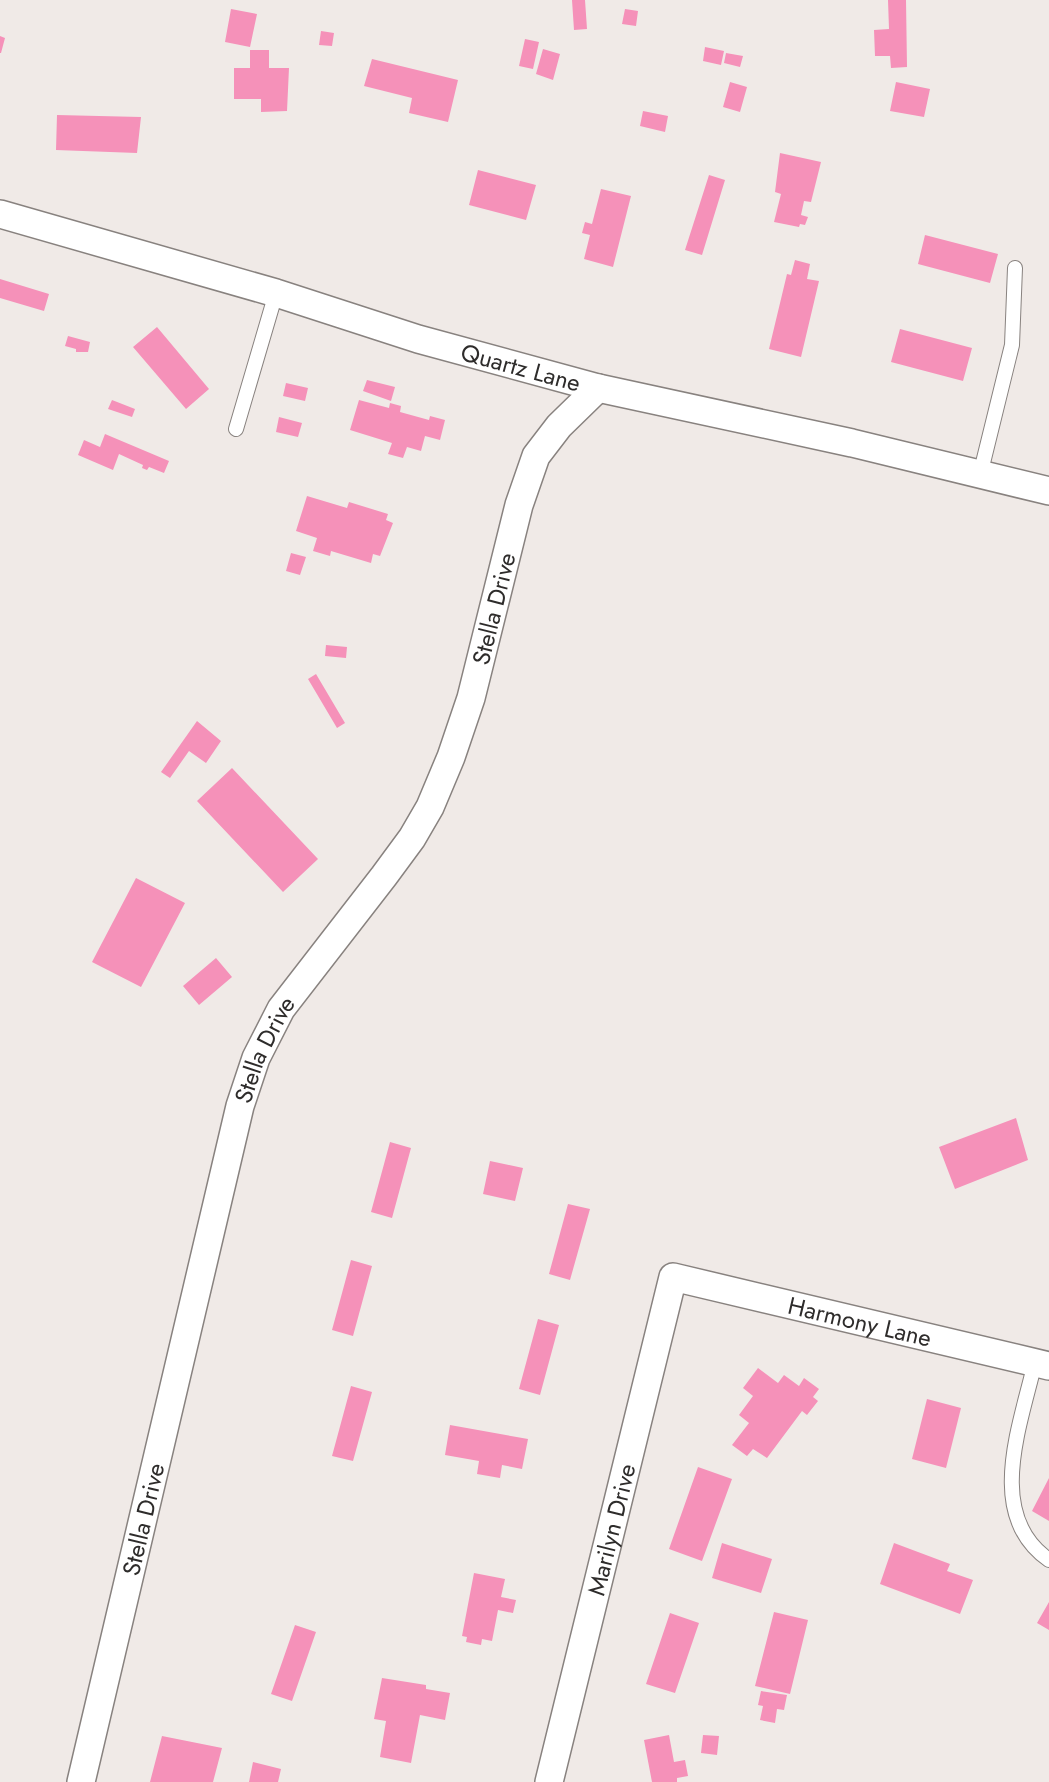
<svg xmlns="http://www.w3.org/2000/svg" width="1049" height="1782" font-family="Jost,sans-serif">
  <style>
    .building { fill: #f591b9 }
    .lines { fill: none; stroke-linecap: round; stroke-linejoin: round }
    .lane-casing { stroke: #88827f; stroke-width: 16 }
    .street-casing { stroke: #88827f; stroke-width: 30 }
    .lane { stroke: #fff; stroke-width: 14 }
    .street { stroke: #fff; stroke-width: 27 }
    .labels { text-anchor: middle; dominant-baseline: central; stroke-width: 4.5; stroke-linejoin: round; paint-order: stroke }
    .street-label { font-size: 24px; fill: #2e2c2b; stroke: #fef8f4 }
  </style>
  <rect width="100%" height="100%" fill="#f0eae7"/>
  <!-- building -->
  <path class="building" d="M572 0H585L587 29 574 30Z
    M888 0H906L907 67 891 68 890 56H875L874 30 889 29Z
    M231 9 257 14 250 47 225 42Z
    M625 9 638 11 636 26 622 24Z
    M321 31 334 33 332 46 319 45Z
    M0 36 5 38 1 53H0Z
    M525 39 539 42 533 69 519 66Z
    M705 47 724 51 721 65 703 61Z
    M543 49 560 54 553 80 536 74Z
    M250 50H269V68H289L287 111 261 112V99H234V68H250Z
    M726 53 743 56 740 67 724 63Z
    M372 59 458 80 448 122 409 113 412 98 364 86Z
    M730 82 747 87 740 112 723 107Z
    M896 82 930 89 924 117 890 111Z
    M643 111 668 116 665 132 640 126Z
    M57 115 141 117 137 153 56 150Z
    M780 153 821 162 811 202 804 201 801 215 808 217 805 225 800 224 799 227 774 222 781 194 775 192Z
    M478 170 536 185 526 220 469 205Z
    M709 175 725 180 702 255 685 250Z
    M601 189 631 196 613 267 584 259 590 235 582 233 585 222 592 224Z
    M925 235 998 254 990 283 918 264Z
    M795 260 810 264 807 279 819 281 801 357 769 349 787 274 791 275Z
    M0 279 49 294 44 311 0 298Z
    M157 327 209 389 186 409 133 347Z
    M900 329 972 348 963 381 891 362Z
    M68 336 90 342 88 352H76V349L65 346Z
    M367 380 395 387 391 401 363 391Z
    M286 383 308 388 305 401 283 396Z
    M112 400 135 409 132 417 108 409Z
    M359 400 389 408 390 403 401 406 400 412 429 420 430 416 445 420 440 440 425 436 421 451 407 447 403 458 388 454 392 443 350 430Z
    M279 417 302 423 298 437 276 432Z
    M105 434 169 461 164 473 149 467 147 470 142 468 143 465 119 454 113 470 78 455 84 440 100 447Z
    M307 496 347 508 349 502 388 514 386 520 393 523 380 556 373 554 371 563 331 551 330 556 313 551 317 538 296 531Z
    M291 553 306 557 300 575 286 571Z
    M326 645 347 647 346 658 325 656Z
    M316 674 345 723 337 728 308 679Z
    M197 721 221 741 206 763 189 751 170 778 161 772Z
    M232 768 318 859 283 892 197 801Z
    M136 878 185 903 141 987 92 962Z
    M216 958 232 977 199 1005 183 986Z
    M1016 1118 1028 1160 955 1189 939 1147Z
    M390 1142 411 1148 392 1218 371 1212Z
    M490 1161 523 1168 515 1201 483 1194Z
    M568 1204 590 1209 570 1280 549 1274Z
    M351 1260 372 1266 353 1336 332 1330Z
    M538 1319 559 1325 540 1395 519 1389Z
    M758 1368 778 1383 784 1375 799 1386 804 1378 819 1389 813 1397 818 1401 807 1415 802 1411 767 1458 753 1449 747 1456 732 1445 749 1423 739 1415 753 1396 743 1388Z
    M351 1386 372 1392 353 1461 332 1456Z
    M927 1399 961 1408 946 1468 912 1459Z
    M450 1425 528 1439 522 1469 502 1465 500 1478 477 1474 479 1461 445 1455Z
    M698 1467 732 1479 702 1561 669 1549Z
    M1049 1478V1521L1032 1511Z
    M722 1543 772 1559 761 1593 712 1578Z
    M894 1543 950 1564 947 1571 973 1580 960 1614 880 1584Z
    M474 1573 505 1579 501 1597 516 1600 513 1613 498 1610 492 1641 482 1639 481 1645 466 1642 467 1637 462 1636Z
    M1049 1602V1630L1037 1623Z
    M774 1612 808 1620 790 1694 755 1686Z
    M670 1613 699 1623 675 1693 646 1684Z
    M295 1625 316 1632 292 1701 271 1694Z
    M382 1678 426 1685V1689L450 1693 445 1720 420 1715 411 1763 380 1757 386 1721 374 1719Z
    M761 1691 787 1695 784 1710 777 1709 775 1723 760 1720 763 1706 758 1705Z
    M669 1735 674 1762 685 1760 688 1776 677 1778V1782H652L644 1740Z
    M703 1735 719 1736 717 1755 701 1753Z
    M162 1736 222 1748 213 1782H150Z
    M253 1762 281 1769 278 1782H249Z"/>
  <g class="lines">
    <!-- lane casing -->
    <g class="lane-casing">
      <path id="lane" d="M236 429 276 293
        M980 475 1012 345 1015 268
        M1035 1362C1021 1424 984 1515 1049 1560"/>
    </g>
    <!-- street casing -->
    <g class="street-casing">
      <g id="street">
        <path id="s1" d="M0 214 276 293 418 339 598 388 852 443 1049 491"/>
        <path id="s2" d="M81 1782 240 1106 256 1058 281 1009 384 876 412 838 430 807 451 757 471 698 519 505 536 456 559 426 598 388"/>
        <path id="s3" d="M549 1782 673 1277 1049 1366"/>
      </g>
    </g>
    <!-- lane -->
    <use href="#lane" class="lane"/>
    <!-- street -->
    <use href="#street" class="street"/>
  </g>
  <g class="labels">
    <!-- street labels -->
    <g class="street-label">
      <text stroke="none"><textPath href="#s1" startOffset="543">Quartz Lane</textPath></text>
      <text stroke="none"><textPath href="#s2" startOffset="1260">Stella Drive</textPath></text>
      <text stroke="none"><textPath href="#s2" startOffset="756">Stella Drive</textPath></text>
      <text stroke="none"><textPath href="#s3" startOffset="712">Harmony Lane</textPath></text>
      <text stroke="none"><textPath href="#s2" startOffset="270">Stella Drive</textPath></text>
      <text stroke="none"><textPath href="#s3" startOffset="260">Marilyn Drive</textPath></text>
    </g>
  </g>
</svg>
